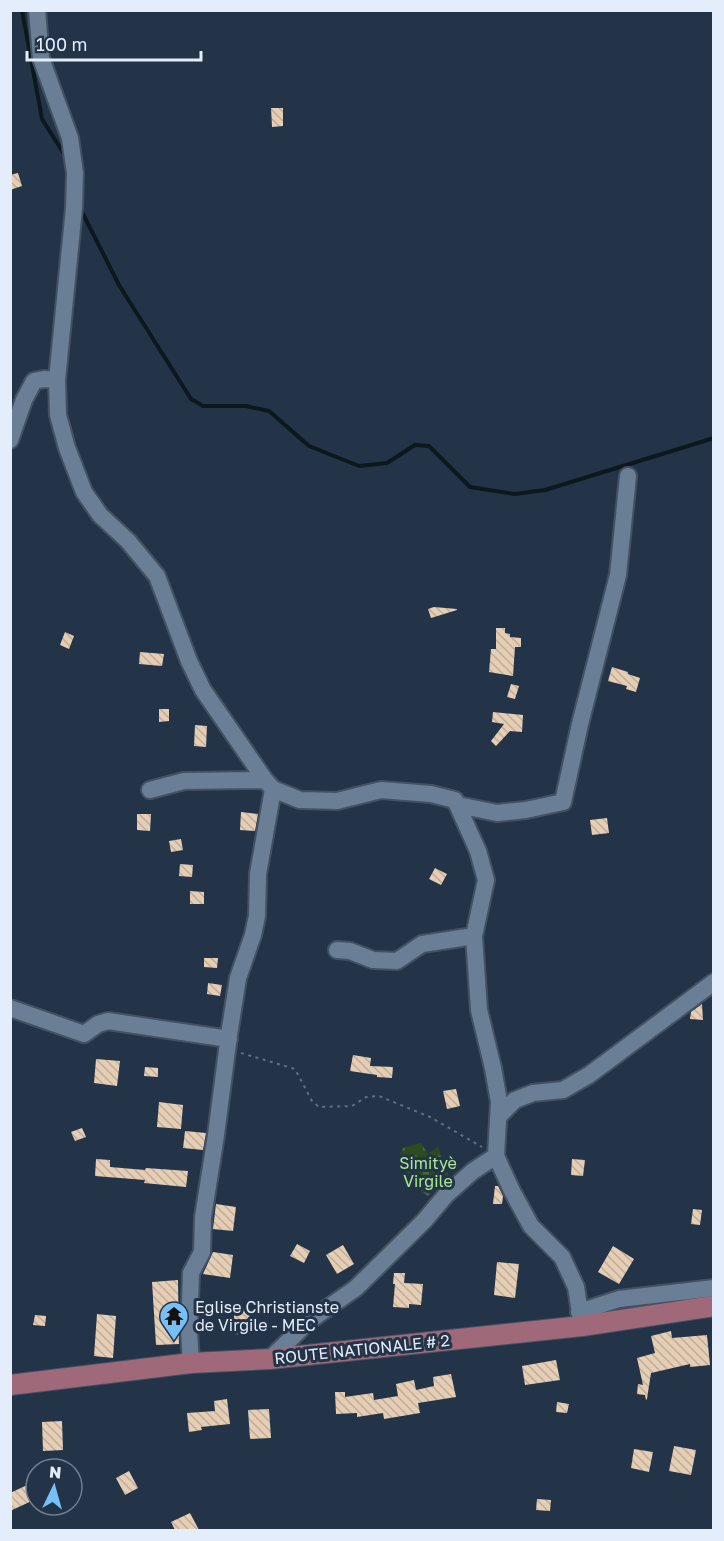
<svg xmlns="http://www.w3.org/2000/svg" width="724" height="1541" font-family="'Golos Text',sans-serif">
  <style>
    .cemetery { fill: url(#cemetery-stones) }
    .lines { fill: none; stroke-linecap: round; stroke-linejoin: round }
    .stream { stroke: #0b191d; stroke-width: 4 }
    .building { fill: url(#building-back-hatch) }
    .minor-casing { stroke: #435263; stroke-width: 20 }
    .major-casing { stroke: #435263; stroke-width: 22 }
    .path { stroke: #617083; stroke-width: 2; stroke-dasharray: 3 4.5; stroke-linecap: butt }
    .minor { stroke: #6a7e96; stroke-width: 16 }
    .major { stroke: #9f697a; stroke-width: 20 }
    .labels { text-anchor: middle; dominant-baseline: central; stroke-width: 6; stroke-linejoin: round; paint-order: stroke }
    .park-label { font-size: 16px; fill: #aae990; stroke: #233449 }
    .poi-label { font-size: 16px; fill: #e3edfb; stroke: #233449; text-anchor: start }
    .street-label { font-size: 16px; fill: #e3edfb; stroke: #233449 }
  </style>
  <defs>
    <pattern id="cemetery-stones" width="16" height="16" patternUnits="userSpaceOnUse" patternTransform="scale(1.5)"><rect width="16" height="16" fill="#2c4c1d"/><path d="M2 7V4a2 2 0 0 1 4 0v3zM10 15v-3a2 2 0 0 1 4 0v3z" fill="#4a663f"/></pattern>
    <pattern id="building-back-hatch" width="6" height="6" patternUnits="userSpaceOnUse" patternTransform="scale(1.5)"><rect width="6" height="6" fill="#e6ceb5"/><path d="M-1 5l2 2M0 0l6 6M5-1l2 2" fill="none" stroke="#beac9a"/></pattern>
  </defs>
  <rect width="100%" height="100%" fill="#233449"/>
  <!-- cemetery -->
  <path class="cemetery" d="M421 1143 428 1154 438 1147 449 1178 428 1196 413 1184 398 1159 403 1148Z"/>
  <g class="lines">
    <!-- stream -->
    <path class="stream" d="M22 10 42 119 66 157
      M81 206 82 212 119 285 191 399 203 406H246L269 411 309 446 359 466 387 463 415 445 429 446 470 487 515 494 545 490 714 438"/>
  </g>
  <!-- building -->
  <path class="building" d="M271 108H283V126L272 127Z
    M18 173 22 186 10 190V175Z
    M434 607 457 609V610L431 618 428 609Z
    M496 628H505V633L510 634V637L521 638V647H515L513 676 489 672 491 649H496Z
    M65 632 74 636 69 649 60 645Z
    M140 652 164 654 162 666 139 664Z
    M612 667 628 672V674L640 678 636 692 626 689 627 686 608 681Z
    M511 684 519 686 515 699 507 697Z
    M159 709H169V721L159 722Z
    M493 712 523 715 522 732 510 731 496 746 491 741 504 724 492 722Z
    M195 725 207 726 206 747 194 746Z
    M241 812 258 814 255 831 240 830Z
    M137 814H151L150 831 137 830Z
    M607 818 609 833 592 835 590 820Z
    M181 839 183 850 171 852 169 841Z
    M180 864 193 865 192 877 179 876Z
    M435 868 447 874 441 885 429 879Z
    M190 891 204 892V904H190Z
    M204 958H218L217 968 204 967Z
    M208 983 222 985 220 996 207 994Z
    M702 1004 703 1020 690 1019 691 1012Z
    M353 1055 371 1058 370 1066 393 1067 392 1078 377 1077V1075L350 1071Z
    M96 1059 120 1061 117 1086 94 1083Z
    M145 1067 158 1068V1077L144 1076Z
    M456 1089 460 1106 447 1109 443 1091Z
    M159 1102 183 1105 181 1129 157 1127Z
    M82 1128 86 1137 75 1141 71 1132Z
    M185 1131 206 1133 203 1150 183 1148Z
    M96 1159 110 1160V1167L145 1170 146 1168 188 1171 186 1187 144 1183 145 1180 95 1176Z
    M572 1159 585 1160 583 1176 571 1175Z
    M495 1186H498L503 1196 502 1204H493Z
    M216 1204 236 1207 233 1231 213 1229Z
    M693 1209 702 1210 700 1225 691 1224Z
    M297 1244 310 1251 304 1263 290 1256Z
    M343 1245 354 1264 337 1274 326 1255Z
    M613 1246 634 1259 619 1284 598 1272Z
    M213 1252 233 1255 230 1278 203 1274Z
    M497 1262 519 1264 515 1298 494 1295Z
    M394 1273H405L404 1283 423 1284 421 1305 409 1304V1308L393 1307 395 1284H393Z
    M178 1280 179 1344 156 1345 152 1282Z
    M234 1308 250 1309 249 1335 234 1334Z
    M97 1314 116 1316 113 1358 94 1356Z
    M35 1315 46 1316 45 1326 33 1325Z
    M671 1331 672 1338 707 1335 710 1365 690 1367V1364L651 1373 647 1399 646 1400 645 1395 637 1394 638 1384 643 1385 637 1358 655 1353 651 1336Z
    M556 1360 560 1380 525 1385 522 1366Z
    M451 1374 456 1397 418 1403 420 1413 384 1419 383 1413 357 1417V1413L336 1414 335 1392H345V1397L373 1393 374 1400 398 1396 396 1384 414 1380 416 1390 434 1386 433 1377Z
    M227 1399 230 1424 201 1427 202 1430 189 1432 187 1413 215 1411 214 1401Z
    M557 1402 569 1404 567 1413 556 1412Z
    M269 1409 271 1438 250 1439 248 1410Z
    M62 1421 63 1450 43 1451 42 1422Z
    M674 1446 696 1450 691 1475 669 1471Z
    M634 1449 653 1452 649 1472 631 1468Z
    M129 1471 138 1488 125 1495 116 1478Z
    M36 1481V1499L10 1511V1493Z
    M537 1499 551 1500 550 1511 536 1510Z
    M190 1513 199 1530H175L171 1522Z"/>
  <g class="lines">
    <!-- minor casing -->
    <g class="minor-casing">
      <path id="minor" d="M37 10 41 58 70 138 75 173 74 208 57 380 58 415 67 448 84 492 100 515 128 541 157 576 189 661 203 690 265 780 273 789 300 800 337 801 381 790 431 794 455 800 478 851 486 880 474 936 479 1010 493 1068 499 1102 496 1156 512 1191 531 1226 562 1257 576 1287 582 1326
        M10 440 24 400 34 381 44 379 57 380
        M150 790 184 781 265 780
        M458 805 497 813 526 810 563 802 580 724 618 575 628 476
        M337 950 350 951 373 960 397 961 422 944 474 936
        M10 1008 84 1034 98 1024 108 1021 229 1039
        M498 1117 515 1100 533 1093 563 1090 589 1075 714 982
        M579 1312 619 1299 714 1288
        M270 1359 309 1321 356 1288 424 1221 446 1195 473 1171 496 1156
        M191 1363 189 1331 191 1273 202 1252 203 1217 216 1135 229 1035 238 978 253 935 257 916 258 874 273 789"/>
    </g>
    <!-- major casing -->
    <g class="major-casing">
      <path id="major" d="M10 1385 191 1363 270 1359 582 1326 714 1306"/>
    </g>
    <!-- path -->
    <path class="path" d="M241 1053 295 1069 312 1101 319 1107 352 1106 366 1097 379 1096 430 1117 482 1147"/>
    <!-- minor -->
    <use href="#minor" class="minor"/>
    <!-- major -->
    <use href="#major" class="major"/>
  </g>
  <!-- icons -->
  <defs>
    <g id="temple-pin" transform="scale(1.5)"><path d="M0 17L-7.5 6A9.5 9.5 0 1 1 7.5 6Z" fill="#76c0f7" stroke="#233449"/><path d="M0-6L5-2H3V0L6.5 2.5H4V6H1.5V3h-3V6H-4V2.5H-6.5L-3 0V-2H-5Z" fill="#111"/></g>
  </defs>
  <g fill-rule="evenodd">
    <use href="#temple-pin" x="174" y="1316"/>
  </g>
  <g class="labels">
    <!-- park labels -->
    <g class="park-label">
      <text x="428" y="1163">Simityè<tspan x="428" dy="18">Virgile</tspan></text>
    </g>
    <!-- poi labels -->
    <g class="poi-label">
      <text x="195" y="1307">Eglise Christianste<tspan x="195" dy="18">de Virgile - MEC</tspan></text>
    </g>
    <!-- street labels -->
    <g class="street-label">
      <text transform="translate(362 1349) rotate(-6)">ROUTE NATIONALE # 2</text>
    </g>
  </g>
  <!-- border -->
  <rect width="724" height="1541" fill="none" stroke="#e3edfb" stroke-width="24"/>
  <!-- north arrow -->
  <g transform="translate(54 1487) rotate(5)"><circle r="28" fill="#233449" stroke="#707e90" stroke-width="1.5"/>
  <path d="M0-4.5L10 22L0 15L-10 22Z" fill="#76c0f7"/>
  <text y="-9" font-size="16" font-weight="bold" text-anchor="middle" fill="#e3edfb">N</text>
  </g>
  <!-- scale -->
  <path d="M27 51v9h174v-9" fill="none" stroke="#e3edfb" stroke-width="3"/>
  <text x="36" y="51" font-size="18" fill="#e3edfb" stroke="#233449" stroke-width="4.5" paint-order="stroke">100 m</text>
</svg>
